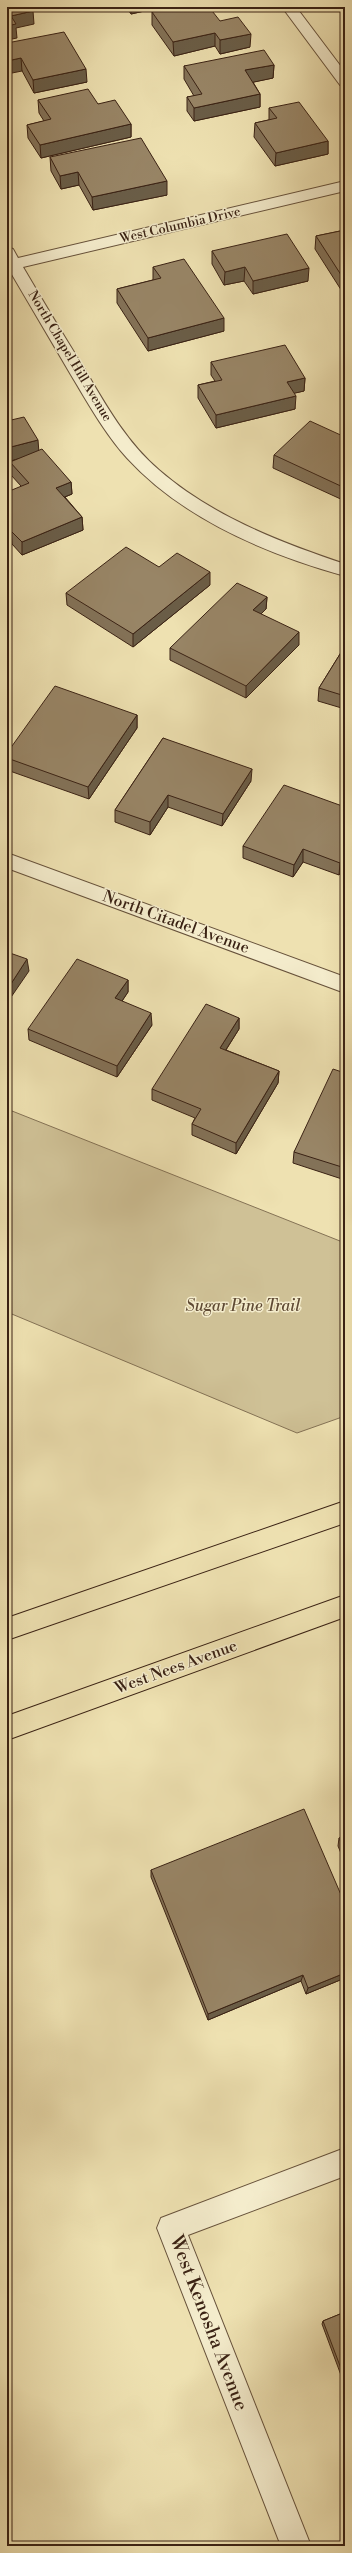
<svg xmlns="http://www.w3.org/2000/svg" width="352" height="2553" font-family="'Libre Bodoni',serif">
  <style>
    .green { fill: #cfc196; stroke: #847255 }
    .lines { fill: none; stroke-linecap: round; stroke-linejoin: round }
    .minor-casing { stroke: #67523b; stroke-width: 2 }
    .major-casing { stroke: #3a2214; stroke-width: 2 }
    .minor { fill: #f4eccc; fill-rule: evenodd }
    .major { fill: #eee1b1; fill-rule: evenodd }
    .wall { fill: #837258; stroke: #3a2214 }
    .shaded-wall { fill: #6a5d47; stroke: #3a2214 }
    .building { fill: #988566; stroke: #3a2214 }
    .labels { text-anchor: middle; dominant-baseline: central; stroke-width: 3; stroke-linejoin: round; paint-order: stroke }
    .far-street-label { font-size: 13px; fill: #3a2214; stroke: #f4eccc }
    .street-label { font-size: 16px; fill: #3a2214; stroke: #f4eccc }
    .park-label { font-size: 16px; font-style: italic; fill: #5f4a34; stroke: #f4eccc }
    .near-street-label { font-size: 19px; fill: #3a2214; stroke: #f4eccc }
  </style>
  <rect width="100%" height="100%" fill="#eee1b1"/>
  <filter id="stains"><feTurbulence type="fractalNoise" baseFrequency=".005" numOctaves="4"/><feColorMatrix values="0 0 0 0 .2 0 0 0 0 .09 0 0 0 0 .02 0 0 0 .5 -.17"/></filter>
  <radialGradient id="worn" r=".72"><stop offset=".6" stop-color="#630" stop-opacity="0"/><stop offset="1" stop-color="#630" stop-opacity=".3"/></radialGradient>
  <!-- green -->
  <path class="green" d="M7 1109 345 1243V1416L297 1433 7 1312Z"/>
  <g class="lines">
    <!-- minor casing -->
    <g class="minor-casing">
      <path id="minor" d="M282 7H296L345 72V86L340 85Z
        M345 181V191L23 267C43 301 63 335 84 368 105 404 127 443 159 470 212 516 279 542 345 564V576C266 554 183 519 127 458 105 434 88 403 71 375 50 339 28 302 7 266V247L13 249 18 258Z
        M7 853 345 977V993L7 868Z
        M345 2148V2176L188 2235 311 2546H281L157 2228 161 2218Z"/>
    </g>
    <!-- major casing -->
    <g class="major-casing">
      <path id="major" d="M345 1501V1523L7 1640V1618Z
        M345 1595V1617L7 1740V1716Z"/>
    </g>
    <!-- minor -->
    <use href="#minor" class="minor"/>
    <!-- major -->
    <use href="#major" class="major"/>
  </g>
  <!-- wall -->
  <path class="wall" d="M126 7H162L131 14Z
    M152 12 220 21 250 47 220 54 215 46 174 56 152 25Z
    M7 43 87 82 34 93Z
    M274 65 273 78 253 82 260 94V107L194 121 187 111V97L194 96 184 79V66Z
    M38 100 98 104 131 124V137L41 158 28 138 27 125 44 121 39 113Z
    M269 108 328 141V154L275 166 254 137 255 123 269 120Z
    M50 157 167 195 93 210 79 185 61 189 51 171Z
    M345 230V296L315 249 316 236Z
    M212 251 308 281 253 294 244 281 224 285 212 264Z
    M153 267 224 331 148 351 117 303V289L153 280Z
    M211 362 305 378 304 391 294 393 295 409 216 428 198 398V385L215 381 211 375Z
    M7 421 71 482 72 494 65 497 82 517 83 530 22 555 12 544 7 546 21 486 11 475 10 462 16 459 7 462Z
    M345 437V501L273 468 274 455Z
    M210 585 133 647 67 605 66 593Z
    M267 597 266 609 261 614 299 645 246 698 170 660V648Z
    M345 646V709L318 701 319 688Z
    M137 715V728L89 799 7 770V753Z
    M163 738 251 781 222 826 168 807 150 835 115 822V810Z
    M345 807V865L339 875 303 862 293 877 243 858V846Z
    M128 980V992L122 1001 152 1025 117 1077 29 1040 28 1029Z
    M239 1018V1029L226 1050 279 1071 278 1083 236 1154 192 1135V1124L195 1118 152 1100V1089Z
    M345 1073V1180L293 1163 294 1152Z
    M345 1836V1863L338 1846 339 1838Z
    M151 1870 345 1904V1978L306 1994 301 1981 208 2020 151 1877Z
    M345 2312V2386L322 2324 323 2321Z"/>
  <!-- shaded-wall -->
  <path class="shaded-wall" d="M131 7H162L131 14Z
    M33 11 34 24 16 28 17 38 7 40V26L11 16Z
    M215 33V46L174 56 173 42Z
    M251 34 250 47 220 54V40Z
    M21 58 22 71 7 74V61Z
    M274 65 273 78 245 84V70Z
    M86 69 87 82 34 93 33 80Z
    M260 94V107L194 121V108Z
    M131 124V137L41 158 40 145Z
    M328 141V154L275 166 276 153Z
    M78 172 79 185 61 189 60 176Z
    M167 181V195L93 210 92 197Z
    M245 267 244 281 224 285 225 272Z
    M309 268 308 281 253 294V281Z
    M224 318V331L148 351V338Z
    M305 378 304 391 287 395V382Z
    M296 396 295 409 216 428V415Z
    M38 440 39 453 7 462V448Z
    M71 482 72 494 57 500 56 488Z
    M82 517 83 530 22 555V542Z
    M11 531 12 544 7 546V533Z
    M210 572V585L133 647V634Z
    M267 597 266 609 253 622V610Z
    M299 632V645L246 698V686Z
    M137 715V728L89 799 88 787Z
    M252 769 251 781 222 826 223 814Z
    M168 795V807L150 835V822Z
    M303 849V862L293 877 294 865Z
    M345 854V865L339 875 340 863Z
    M27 959 29 971 7 1003V990Z
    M128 980V992L116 1010 115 998Z
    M151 1013 152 1025 117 1077V1066Z
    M239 1018V1029L220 1059V1048Z
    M279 1071 278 1083 236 1154V1143Z
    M345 1973V1978L306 1994 308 1988Z
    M303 1975 301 1981 208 2020V2014Z"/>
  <!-- building -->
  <path class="building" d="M7 7H30L33 11 11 16 16 24 7 26Z
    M176 7H209L220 21 238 17 251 34 220 40 215 33 173 42 152 12Z
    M64 32 86 69 33 80 21 58 7 61V43Z
    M264 50 274 65 245 70 260 94 194 108 187 97 202 94 184 66Z
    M88 89 98 104 115 100 131 124 40 145 27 125 51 119 38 100Z
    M299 102 328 141 276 153 255 123 277 118 269 108Z
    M141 138 167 181 92 197 78 172 60 176 50 157Z
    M345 230V281L316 236Z
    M287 234 309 268 253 281 245 267 225 272 212 251Z
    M184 259 224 318 148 338 117 289 161 278 153 267Z
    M285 345 305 378 287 382 296 396 216 415 198 385 222 380 211 362Z
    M24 417 38 440 7 448V421Z
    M310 421 345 437V488L274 455Z
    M42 449 71 482 56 488 82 517 22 542 11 531 7 533V492L29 483 10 462Z
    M126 547 159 567 177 553 210 572 133 634 66 593Z
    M237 583 267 597 253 610 299 632 246 686 170 648Z
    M345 646V696L319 688Z
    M55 686 137 715 88 787 7 758V753Z
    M163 738 252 769 223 814 168 795 150 822 115 810Z
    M284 785 345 807V854L340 863 303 849 294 865 243 846Z
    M7 952 27 959 7 990Z
    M77 959 128 980 115 998 151 1013 117 1066 28 1029Z
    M206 1004 239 1018 220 1048 279 1071 236 1143 192 1124 201 1109 152 1089Z
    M333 1069 345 1073V1168L294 1152Z
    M304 1809 345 1904V1973L308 1988 303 1975 208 2014 151 1870Z
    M345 1836V1852L339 1838Z
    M345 2312V2379L323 2321Z"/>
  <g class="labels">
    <!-- far-street labels -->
    <g class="far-street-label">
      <text transform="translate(180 225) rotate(-13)">West Columbia Drive</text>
      <text transform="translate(70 356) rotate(59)">North Chapel Hill Avenue</text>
    </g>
    <!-- street labels -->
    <g class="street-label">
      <text transform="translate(176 922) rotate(20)">North Citadel Avenue</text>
      <text transform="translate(176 1667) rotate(-20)">West Nees Avenue</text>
    </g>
    <!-- park labels -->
    <g class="park-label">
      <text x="243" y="1306">Sugar Pine Trail</text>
    </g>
    <!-- near-street labels -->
    <g class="near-street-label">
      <text transform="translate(209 2323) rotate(69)">West Kenosha Avenue</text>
    </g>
  </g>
  <!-- margin -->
  <rect width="352" height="2553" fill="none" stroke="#eee1b1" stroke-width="24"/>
  <rect x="8" y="8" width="336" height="2537" fill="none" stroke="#3a2214" stroke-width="2"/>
  <rect x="12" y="12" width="328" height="2529" fill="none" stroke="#3a2214"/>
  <rect width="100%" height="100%" filter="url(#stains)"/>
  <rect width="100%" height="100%" fill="url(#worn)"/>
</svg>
